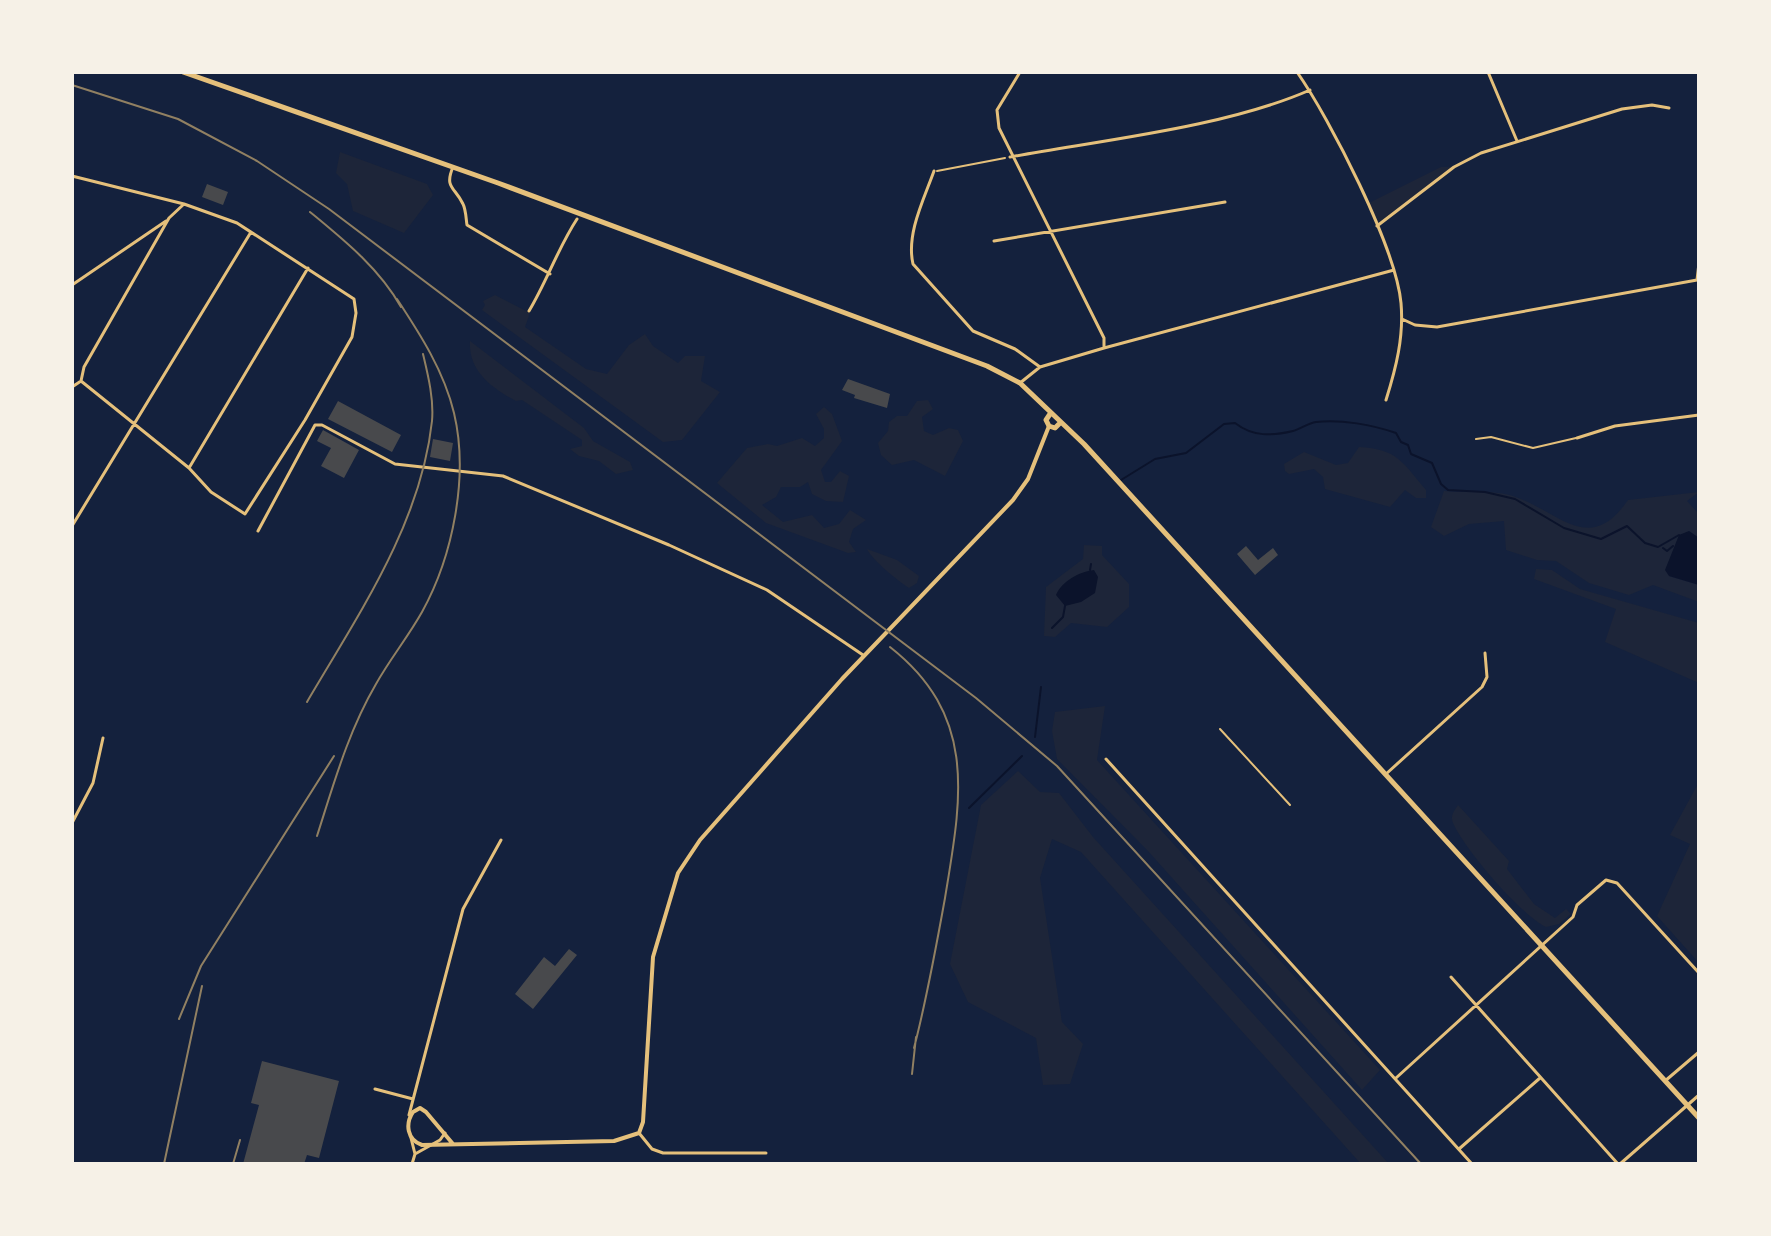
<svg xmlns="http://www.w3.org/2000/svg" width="1771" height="1236" font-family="'Open Sans',sans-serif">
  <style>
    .green { fill: #1d2539 }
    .water { fill: #0b132b }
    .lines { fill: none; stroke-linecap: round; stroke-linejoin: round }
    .stream { stroke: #0b132b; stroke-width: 2 }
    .building { fill: #48494c }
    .path { stroke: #e5c07b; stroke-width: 2 }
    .service { stroke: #e5c07b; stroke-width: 2 }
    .minor { stroke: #e5c07b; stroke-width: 3 }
    .tertiary { stroke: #e5c07b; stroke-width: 4 }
    .secondary { stroke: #e5c07b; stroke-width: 5 }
    .rail { stroke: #918062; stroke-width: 2 }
  </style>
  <rect width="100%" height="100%" fill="#14213d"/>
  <!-- green -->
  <path class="green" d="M340 152 427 184 433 195 404 233 353 211 347 184 336 173Z
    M1441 167H1454L1377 226 1367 204Z
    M495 295 530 313 525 327 586 369 607 374 629 345 645 334 653 346 678 363 685 356H705L701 381 720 392 682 440 663 442 482 310 485 305 483 301Z
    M470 341 584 428 593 441 630 462 633 470 616 474 599 461 579 456 570 449 582 446V440L522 400 516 401C492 388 468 371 470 341Z
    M928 400 933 409 922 417 924 431 933 435 949 428 958 430 963 441 945 476 914 460 892 465 881 455 878 443 888 431 889 422 897 416H907L917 401Z
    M824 407 832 414 842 441 821 470 825 482H831L840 471 849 476 843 502 826 501 812 494 808 482 800 487H781L776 497 762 505 783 522 812 515 824 528 839 524 850 510 866 520 853 529 849 542 856 552 848 553 766 523 717 483 747 448 768 444 777 446 802 438 815 446 824 438V429L816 414Z
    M1359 447C1398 449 1403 463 1426 490V498H1416L1405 490 1390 507 1325 489 1323 477 1314 469 1289 474 1285 471 1284 464 1304 452 1336 465 1348 463Z
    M1444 491C1463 493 1497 490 1513 496 1559 511 1589 557 1628 500L1699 492 1687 501 1699 514V538L1689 531 1669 576 1699 585V602L1653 585 1629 595 1589 583 1556 561 1537 560 1506 550 1504 521 1469 524 1444 536 1431 527Z
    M1084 545 1102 546V555L1129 584V607L1107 627 1071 623 1055 637 1044 636 1046 587 1083 559Z
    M867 549 897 560 919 576 917 583 909 588C898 581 872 560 867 549Z
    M1536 569 1552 570 1580 589 1699 623V683L1605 642 1616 609 1534 579Z
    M1105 706 1097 760 1380 1070 1362 1090 1148 851 1057 759 1052 731 1055 712Z
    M1018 771 1040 792 1059 793 1093 837 1389 1164H1361L1081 852 1052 839 1040 878 1062 1022 1083 1044 1070 1084 1043 1085 1036 1038 968 1002 950 964 981 805Z
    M1699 782V963L1657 916 1690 844 1670 835Z
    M1458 805 1509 861 1507 869 1534 904 1555 918 1566 909 1571 914 1559 924 1546 927C1519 913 1465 850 1453 823 1450 816 1454 811 1458 805Z"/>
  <!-- water -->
  <path class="water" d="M1689 531 1699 538V585L1669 576 1665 570 1679 535Z
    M1094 570 1098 577 1095 593 1081 602 1065 606 1056 595C1062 581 1079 572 1094 570Z"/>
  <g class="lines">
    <!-- stream -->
    <path class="stream" d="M1121 480 1155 459 1186 453 1224 424 1235 423C1253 437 1272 436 1293 431 1301 429 1308 423 1316 422 1341 419 1373 425 1396 433L1401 442 1408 445 1411 454 1432 463 1441 484 1448 490 1485 492 1515 499 1564 528 1601 539 1627 526 1645 543 1658 547 1679 535
      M1663 548 1667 551 1673 546
      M1090 570 1091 564
      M1052 628 1063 617 1065 606
      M1035 737 1041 687
      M969 808 1022 756"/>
  </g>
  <!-- building -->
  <path class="building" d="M207 184 228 192 223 205 202 197Z
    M848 379 890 394 887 408 854 398 855 395 842 390Z
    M338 401 401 435 392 452 328 419Z
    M323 430 359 450 344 478 321 466 331 448 317 441Z
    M433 439 453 443 450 461 430 457Z
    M1246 546 1258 560 1273 548 1278 555 1255 575 1237 554Z
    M569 949 577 955 533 1009 515 994 544 957 555 966Z
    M262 1061 339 1081 319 1158 307 1155 304 1164H243L259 1105 251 1103Z"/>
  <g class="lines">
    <!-- path -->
    <path class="path" d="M937 171 1005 158"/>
    <!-- service -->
    <path class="service" d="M1476 439 1491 437 1533 448 1576 438
      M1220 729 1290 805"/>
    <!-- minor -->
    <path class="minor" d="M1020 72 997 110 999 128 1104 338V348
      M1297 72C1330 119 1396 248 1401 303 1404 337 1396 368 1386 400
      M1488 72 1517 141
      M1010 157C1103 140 1226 127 1310 90
      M453 167C444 188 455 187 463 204 466 210 466 219 467 225L550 274
      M934 171C924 199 906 234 913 264L973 331 1015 349 1040 367
      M72 176 184 204 237 223 354 299 356 313 352 337 305 420 245 514 211 492 189 468 81 381
      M1377 226 1454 167 1481 153 1622 109 1652 105 1669 108
      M994 241 1225 202
      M72 285 166 221
      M529 311C547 281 558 248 577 219
      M1402 319 1415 325 1437 327 1697 280 1699 263
      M1020 383 1040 367 1104 348 1394 270
      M72 387 81 381 84 367 169 218 184 204
      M1577 438 1615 426 1699 415
      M189 468 308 268
      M72 526 251 232
      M258 531 315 425H322L395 464 503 476 669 545 767 590 863 655
      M1106 759 1472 1164
      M1386 774 1482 687 1487 677 1485 653
      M72 823 93 783 103 738
      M1451 977 1618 1164
      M1396 1078 1573 917 1577 905 1606 880 1617 883 1699 973
      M1665 1081 1699 1052
      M375 1089 413 1099
      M409 1115 463 909 501 840
      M639 1133 652 1149 663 1153H766
      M411 1138 415 1154
      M1459 1149 1540 1078
      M415 1154 440 1140 445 1133
      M412 1164 415 1154
      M1620 1164 1699 1095"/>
    <!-- tertiary -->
    <path class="tertiary" d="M453 1144 426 1112 420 1108 413 1112C405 1124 407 1140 422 1145L614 1141 639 1133 643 1122 653 957 678 873 700 840 842 679 1013 500 1028 479 1049 426"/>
    <!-- secondary -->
    <path class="secondary" d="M183 72 498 183 987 366 1020 383 1084 444 1699 1118
      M1050 414 1046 420 1049 426 1055 428 1060 423"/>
    <!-- rail -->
    <path class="rail" d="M72 85 178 119 257 161 329 209 976 698 1057 766 1421 1164
      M310 212C344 240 379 268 401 307
      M890 647C979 717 961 800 945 898 936 948 927 998 914 1048
      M307 702C358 615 421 524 432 421 434 399 428 375 423 354
      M317 836C334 783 348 732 376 684 390 659 408 637 422 612 453 556 469 476 454 413 444 371 420 334 397 299
      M179 1019 201 966 334 756
      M912 1074 916 1037
      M164 1164 202 986
      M233 1164 240 1140"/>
  </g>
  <!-- border -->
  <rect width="1771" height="1236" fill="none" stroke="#f6f1e7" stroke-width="148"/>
</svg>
